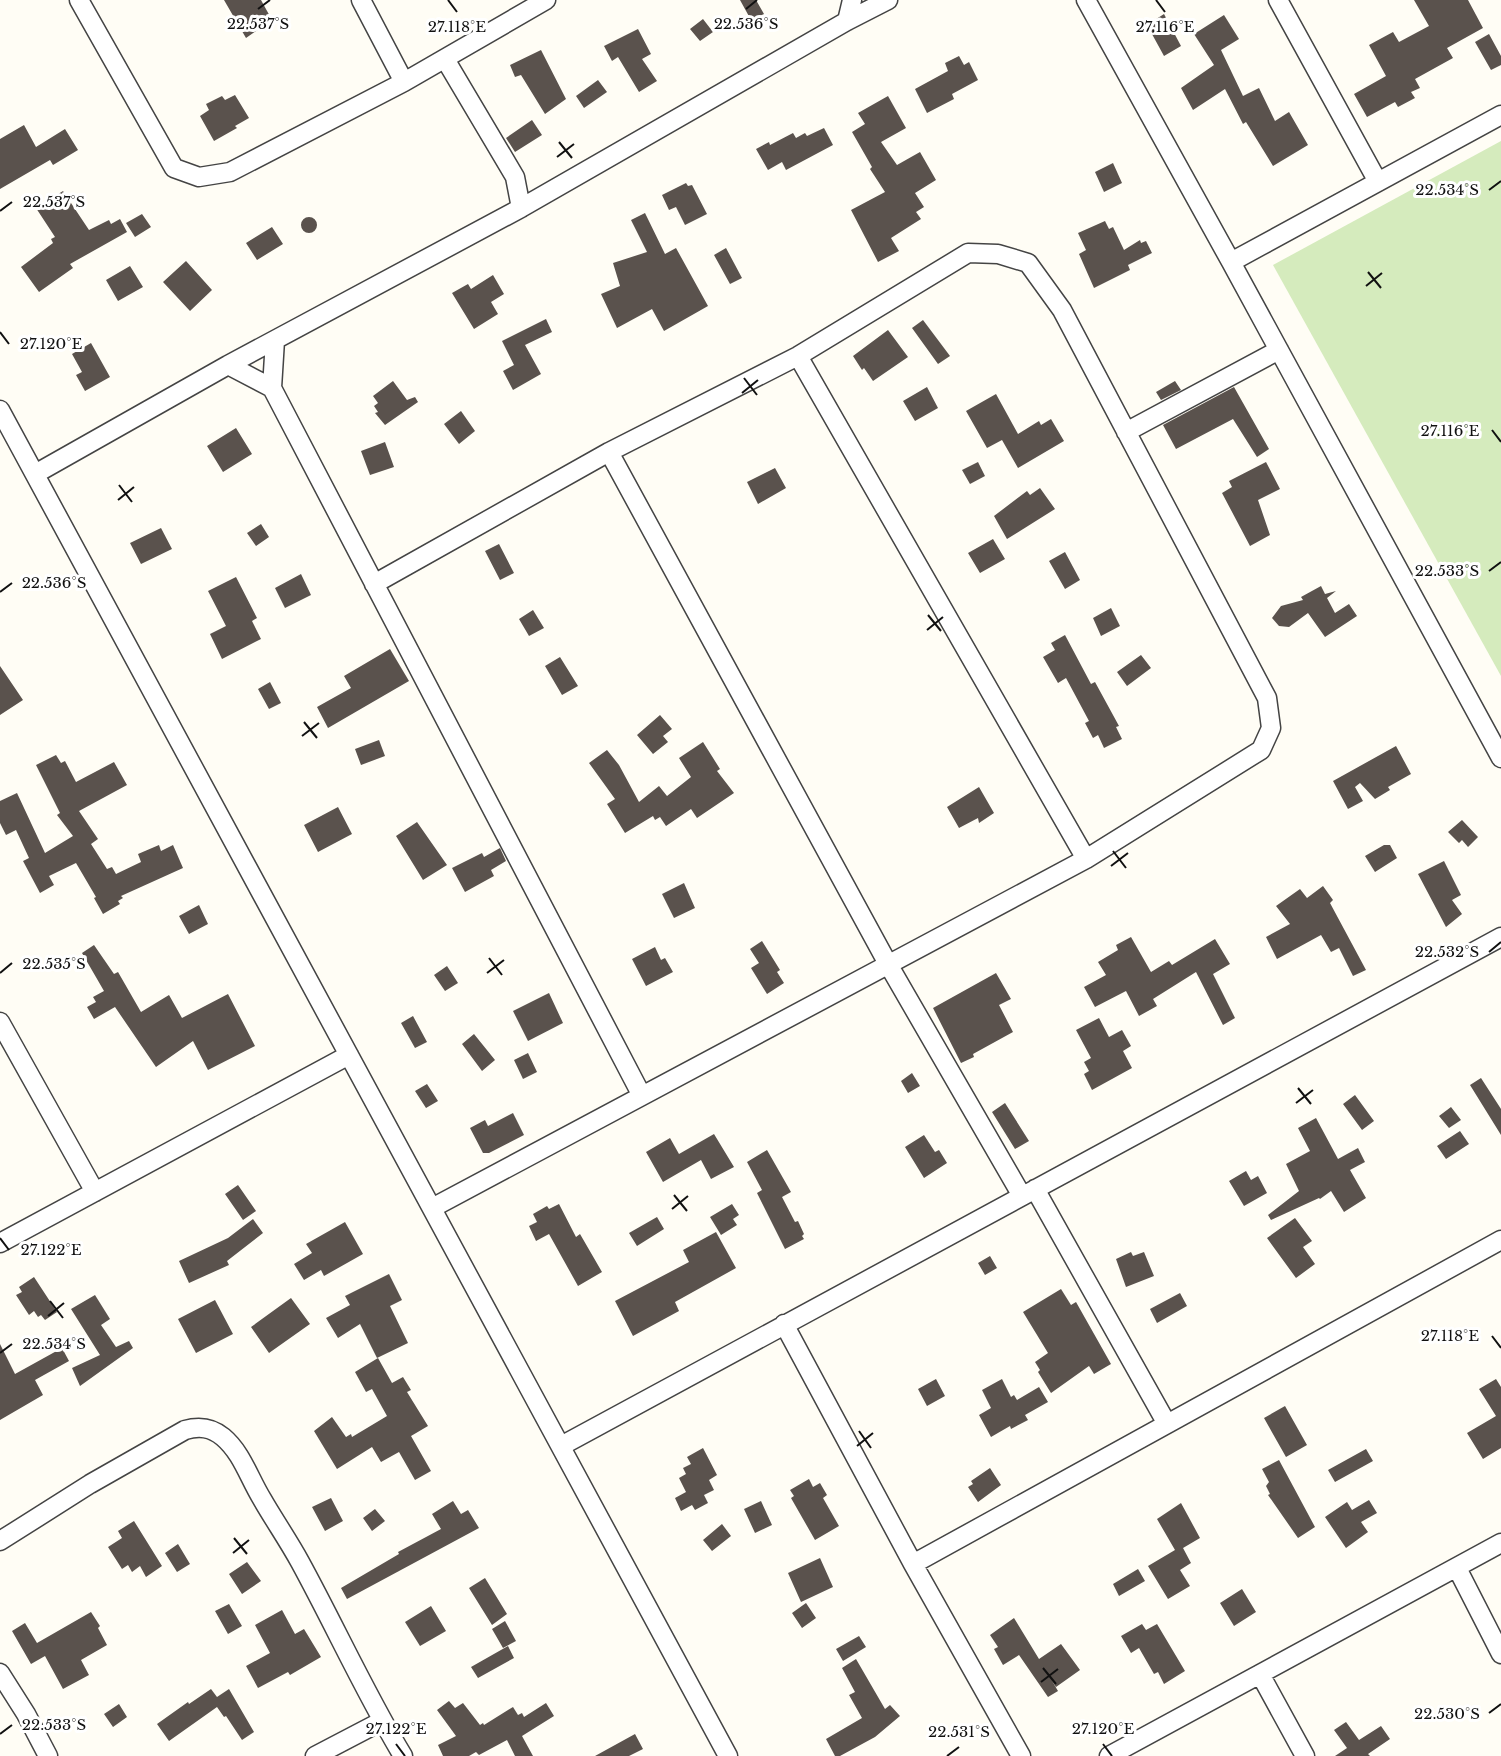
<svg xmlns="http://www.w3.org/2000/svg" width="1501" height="1756" font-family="'Libre Baskerville',serif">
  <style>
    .green { fill: #d5ebbd }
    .building { fill: #5a524d }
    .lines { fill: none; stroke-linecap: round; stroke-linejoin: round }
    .minor-casing { stroke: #444; stroke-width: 21 }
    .minor { stroke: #fff; stroke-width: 18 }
    .ticks { fill: none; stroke: #111; stroke-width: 2 }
    .ticks-label { font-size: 15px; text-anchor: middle; fill: #111; stroke: #fff; stroke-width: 6; stroke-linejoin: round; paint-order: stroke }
  </style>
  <rect width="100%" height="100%" fill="#fffdf5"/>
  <!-- green -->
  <path class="green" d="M1501 141V676L1273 265Z"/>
  <!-- building -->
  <path class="building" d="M224 0H261L272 20 246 38Z
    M740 0H756L764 14 751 20Z
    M1414 0H1468L1483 28 1447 48 1453 58 1415 79 1420 88 1411 92 1415 98 1398 107 1395 102 1367 117 1354 94 1386 76 1369 45 1393 32 1399 42 1429 26Z
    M1164 14 1181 46 1164 56 1147 25Z
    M1224 15 1239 39 1221 50 1243 96 1259 88 1275 121 1289 112 1308 145 1273 166 1246 122 1243 124 1225 89 1193 110 1181 88 1214 65 1194 34Z
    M703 19 713 32 700 41 690 29Z
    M638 29 651 54 642 59 657 81 639 92 618 57 612 61 604 46Z
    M1489 34 1501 56V65L1491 70 1475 42Z
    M541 50 566 99 545 114 521 75 515 77 510 65Z
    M959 56 964 65 969 62 978 80 952 94 954 99 927 113 915 89 948 71 945 63Z
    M598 80 607 92 584 108 576 96Z
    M235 95 249 118 235 126 237 128 214 141 200 116 209 110 206 104 222 96 225 100Z
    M888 96 906 128 881 142 897 165 920 152 936 180 915 193 924 207 916 212 921 219 891 238 899 251 878 262 851 210 885 192 870 169 872 167 852 132 865 124 858 113Z
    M532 120 542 135 515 152 506 138Z
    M24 125 36 147 65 129 78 150 53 165 50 160 0 189V139Z
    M824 128 833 145 786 170 782 162 768 170 756 149 769 142 770 145 793 133 796 138 805 133 807 136Z
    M1113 163 1122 183 1104 192 1095 172Z
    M686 183 688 186 692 185 707 214 685 225 676 207 669 210 662 195Z
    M63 191 89 230 109 220 111 224 120 219 127 232 70 264 73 268 39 292 21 267 53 243 51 239 55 237 36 208Z
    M645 213 665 254 676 248 708 306 664 331 652 309 617 328 601 294 620 286 613 263 647 252 631 220Z
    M142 214 151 227 135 237 126 223Z
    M301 225a8 8 0 1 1 16 0a8 8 0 1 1-16 0Z
    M1105 221 1109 229 1113 227 1124 250 1140 240 1141 243 1146 241 1152 253 1128 265 1130 270 1094 288 1079 254 1086 250 1078 233Z
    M272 227 283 244 257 260 246 243Z
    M726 248 742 278 730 284 714 255Z
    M186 261 212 290 190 311 163 282Z
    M130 266 143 287 118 301 106 280Z
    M493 275 504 294 491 302 498 314 474 329 452 293 468 284 471 289Z
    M546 319 552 332 525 345 541 374 513 390 503 371 514 365 502 341Z
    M923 320 950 356 938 364 912 328Z
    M888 330 908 357 873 381 864 368 862 370 853 356Z
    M91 343 110 377 85 391 76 375 82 372 72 354Z
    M393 381 407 400 415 397 418 402 385 425 375 413 378 412 374 406 378 403 373 396Z
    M1175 381 1181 390 1161 400 1156 392Z
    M927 387 938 408 915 421 903 401Z
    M1234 387 1269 449 1257 457 1233 419 1176 449 1163 425Z
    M996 394 1018 434 1039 421 1041 425 1051 419 1064 441 1018 468 1002 440 987 448 966 411Z
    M461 411 475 431 459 444 444 424Z
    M236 428 252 454 223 472 207 446Z
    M385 442 394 467 370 475 361 451Z
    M978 462 985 476 970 484 962 470Z
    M1266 462 1280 489 1258 500 1270 535 1250 546 1222 493 1232 487 1229 481Z
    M775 468 786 488 758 504 747 482Z
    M1040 488 1055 509 1007 539 994 516 1027 491 1030 495Z
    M261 524 269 537 256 546 247 533Z
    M161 528 172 549 141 564 130 543Z
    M993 539 1005 559 980 573 968 553Z
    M499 544 514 573 500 580 485 551Z
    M1065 552 1080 580 1065 589 1049 561Z
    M301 574 311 595 285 608 275 588Z
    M236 577 257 618 252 621 261 639 222 659 210 634 226 626 208 591Z
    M1321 586 1325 594 1336 591 1327 598 1335 613 1349 604 1357 616 1325 637 1308 613 1289 627 1279 626 1272 618 1281 606 1303 600 1301 597Z
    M1111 608 1120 626 1101 636 1093 618Z
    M533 610 544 628 529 636 519 619Z
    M1065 635 1091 684 1095 682 1119 726 1116 727 1122 739 1104 748 1098 735 1093 738 1085 723 1089 721 1066 678 1058 683 1043 657 1055 650 1051 643Z
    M390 649 409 681 328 728 317 707 351 688 344 676Z
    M1141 655 1151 668 1127 686 1117 672Z
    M560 657 578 686 562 695 545 666Z
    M0 666 23 700 0 715Z
    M270 682 281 703 269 709 258 689Z
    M660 715 672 729 663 736 668 742 653 754 637 735Z
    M379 740 385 756 361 765 355 749Z
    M703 742 720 769 717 771 734 793 697 818 691 809 666 826 660 817 655 820 653 816 625 833 607 804 615 799 589 763 607 750 619 765 639 802 659 786 667 796 691 777 679 758Z
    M1396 746 1411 774 1388 787 1390 790 1375 799 1360 783 1355 787 1363 801 1348 809 1333 781Z
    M56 755 61 763 65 761 76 782 114 762 127 785 79 811 98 839 91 844 107 869 112 867 116 874 141 862 138 854 159 845 161 851 173 845 183 868 121 896 123 898 118 901 120 904 103 914 94 898 96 897 76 863 49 876 54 885 40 893 23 861 29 858 16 830 6 835 0 823V801L17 793 45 853 73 836 57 815 60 813 36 765Z
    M979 787 994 813 979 823 978 818 959 828 947 807Z
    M338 807 352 834 318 852 304 825Z
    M1462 820 1478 837 1468 847 1462 840 1459 843 1448 832Z
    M417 822 447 865 423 880 396 836Z
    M1384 845H1390L1397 858 1375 872 1365 856Z
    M500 848 506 861 491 870 494 876 465 892 452 868 482 853 484 857Z
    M1444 861 1461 895 1452 900 1462 914 1446 927 1418 874Z
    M684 883 695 908 674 918 662 894Z
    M1323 886 1333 900 1330 903 1366 970 1353 976 1339 948 1331 952 1321 935 1277 959 1266 937 1290 924 1276 906 1300 889 1307 898Z
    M199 905 208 924 189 934 179 916Z
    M1131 937 1151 972 1169 961 1172 965 1215 939 1230 964 1213 974 1235 1018 1223 1025 1196 972 1153 999 1157 1006 1139 1016 1126 991 1095 1007 1084 987 1106 975 1098 962 1118 950 1116 945Z
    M762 941 780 970 777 972 784 983 767 994 751 968 759 963 750 949Z
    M94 945 114 974 118 972 141 1012 169 995 182 1018 228 994 255 1046 208 1070 193 1041 156 1067 115 1007 94 1019 87 1007 96 1002 93 997 104 991 82 953Z
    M655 947 661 960 665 958 673 972 646 986 632 959Z
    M447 966 458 983 445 991 434 975Z
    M996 973 1011 999 999 1005 1013 1032 973 1054 974 1057 961 1063 933 1008Z
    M549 993 563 1023 528 1041 513 1011Z
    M413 1016 427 1042 415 1048 401 1023Z
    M1099 1018 1109 1037 1122 1030 1131 1046 1123 1051 1132 1068 1092 1090 1084 1074 1089 1071 1084 1062 1091 1058 1076 1030Z
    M474 1034 495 1060 482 1071 462 1044Z
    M528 1053 537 1072 523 1079 514 1060Z
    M912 1073 920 1086 908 1093 901 1081Z
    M1481 1078 1501 1109V1135L1470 1085Z
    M427 1084 438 1101 426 1108 415 1091Z
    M1355 1095 1374 1121 1362 1130 1343 1104Z
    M1005 1103 1029 1141 1015 1149 992 1112Z
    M1451 1107 1461 1120 1449 1128 1439 1116Z
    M513 1113 524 1135 489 1153H483L470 1128 485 1120 488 1126Z
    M1316 1118 1338 1159 1358 1148 1365 1162 1350 1170 1366 1198 1344 1212 1331 1191 1320 1199 1319 1198 1271 1220 1268 1215 1299 1191 1286 1164 1310 1151 1298 1128Z
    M1460 1131 1469 1144 1446 1159 1437 1146Z
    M714 1134 734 1167 711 1179 701 1160 663 1182 646 1152 670 1138 679 1154Z
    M924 1135 935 1152 939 1150 947 1163 924 1178 905 1147Z
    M767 1150 791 1192 782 1197 795 1222 798 1221 804 1234 802 1236 804 1239 785 1249 757 1193 762 1190 747 1162Z
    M1246 1171 1251 1180 1258 1176 1267 1193 1244 1206 1229 1181Z
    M238 1185 256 1211 243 1220 225 1194Z
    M559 1204 576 1237 580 1234 602 1272 578 1286 549 1234 536 1241 529 1226 537 1222 533 1214 547 1206 549 1209Z
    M732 1204 739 1215 733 1219 737 1225 721 1235 710 1217Z
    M657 1217 664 1229 637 1246 629 1233Z
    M1295 1218 1312 1241 1303 1247 1315 1264 1296 1278 1267 1238Z
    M253 1219 263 1233 227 1261 229 1265 189 1283 179 1261 228 1238Z
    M345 1222 363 1254 324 1276 321 1270 304 1280 294 1264 312 1253 306 1244Z
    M716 1232 736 1268 675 1302 679 1311 633 1336 615 1301 689 1262 683 1250Z
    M1131 1252 1133 1256 1144 1252 1154 1276 1126 1287 1116 1259Z
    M990 1256 997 1268 985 1275 978 1263Z
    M389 1274 402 1300 390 1306 408 1343 377 1358 360 1324 338 1338 326 1318 350 1305 345 1296Z
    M34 1277 57 1312 45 1320 41 1315 38 1317 34 1311 29 1315 16 1295 22 1292 19 1287Z
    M1061 1289 1071 1305 1076 1302 1111 1364 1094 1374 1089 1366 1051 1393 1038 1372 1040 1370 1035 1362 1048 1353 1023 1312Z
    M1180 1293 1187 1306 1157 1323 1150 1309Z
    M95 1295 110 1319 101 1325 116 1347 129 1341 133 1348 80 1386 72 1368 100 1355 71 1309Z
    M291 1298 310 1324 269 1353 251 1327Z
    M215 1300 233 1334 196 1353 178 1319Z
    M0 1344 15 1374 62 1348 69 1361 35 1380 43 1395 0 1420Z
    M378 1358 392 1383 403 1377 411 1390 407 1392 428 1426 411 1436 431 1471 415 1480 399 1452 381 1462 372 1447 337 1469 314 1431 332 1417 346 1437 351 1434 352 1437 387 1416 372 1389 366 1392 355 1372Z
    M936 1379 945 1396 927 1406 918 1389Z
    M1002 1379 1011 1397 1014 1395 1017 1400 1039 1387 1048 1402 1025 1415 1028 1420 1011 1429 1010 1426 991 1437 979 1415 991 1408 982 1390Z
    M1496 1379 1501 1387V1448L1483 1459 1467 1433 1496 1416 1479 1389Z
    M1285 1406 1307 1445 1286 1457 1264 1418Z
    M703 1448 717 1475 709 1480 714 1490 704 1495 708 1503 695 1510 692 1505 681 1511 675 1498 686 1492 679 1478 686 1474 683 1468 691 1464 687 1457Z
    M1366 1449 1373 1461 1335 1482 1328 1470Z
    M1279 1460 1315 1527 1298 1538 1268 1495 1270 1494 1266 1486 1269 1482 1262 1469Z
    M990 1468 1001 1485 978 1502 968 1487 973 1484 971 1481Z
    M809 1479 813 1487 820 1483 827 1495 823 1498 839 1526 815 1540 791 1498 794 1496 790 1490Z
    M331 1498 343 1521 325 1531 312 1507Z
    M1369 1500 1377 1513 1361 1522 1368 1532 1346 1548 1325 1517 1347 1502 1352 1510Z
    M453 1501 461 1514 468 1510 479 1528 347 1599 341 1588 399 1554 398 1552 441 1529 432 1514Z
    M761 1501 772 1525 755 1533 744 1509Z
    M1181 1503 1200 1538 1183 1548 1191 1563 1180 1570 1190 1586 1168 1599 1148 1566 1175 1550 1157 1519Z
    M375 1509 385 1521 372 1531 363 1518Z
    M134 1521 162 1566 146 1577 140 1566 132 1572 128 1565 122 1569 108 1547 122 1538 118 1531Z
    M722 1524 731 1536 712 1551 703 1540Z
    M178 1544 190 1564 177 1572 165 1553Z
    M820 1558 833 1587 801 1602 788 1573Z
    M247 1562 261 1581 242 1594 229 1574Z
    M1138 1569 1145 1581 1119 1596 1113 1584Z
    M485 1578 507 1614 492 1625 469 1588Z
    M1242 1589 1256 1612 1234 1626 1220 1603Z
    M806 1603 816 1618 802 1628 792 1613Z
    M229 1604 242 1626 228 1634 215 1611Z
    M431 1606 446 1631 420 1646 405 1622Z
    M282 1610 295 1634 304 1629 321 1657 290 1675 288 1672 258 1688 246 1666 270 1653 255 1625Z
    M91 1612 100 1626 98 1628 107 1645 81 1660 89 1675 63 1689 45 1656 31 1664 12 1631 25 1623 37 1643Z
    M1014 1618 1039 1659 1061 1644 1080 1670 1056 1687 1052 1681 1058 1691 1048 1697 1019 1655 1003 1665 994 1649 998 1647 990 1635Z
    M505 1621 516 1641 503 1648 492 1629Z
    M1142 1624 1146 1630 1157 1624 1185 1671 1164 1684 1158 1672 1154 1674 1139 1648 1131 1653 1121 1636Z
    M859 1636 866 1647 843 1661 836 1649Z
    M508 1646 514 1658 478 1678 471 1667Z
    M856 1659 885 1709 890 1705 900 1716 875 1737 840 1756H835L826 1739 862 1718 849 1695 855 1692 842 1668Z
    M211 1689 217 1697 229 1689 254 1732 242 1740 226 1716 224 1717 217 1707 169 1741 157 1724 188 1702 189 1704Z
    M449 1701 455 1708 463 1703 480 1725 483 1723 484 1725 513 1707 518 1715 522 1713 524 1717 546 1703 554 1716 522 1736 533 1756H515L507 1740 479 1755 476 1752 469 1756H443L438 1745 456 1736 437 1710Z
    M119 1704 127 1717 113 1727 104 1714Z
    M1346 1722 1359 1740 1381 1726 1390 1739 1368 1754 1370 1756H1335L1347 1748 1334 1730Z
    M635 1734 643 1749 629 1756H595Z"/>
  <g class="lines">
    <!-- minor casing -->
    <g class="minor-casing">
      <path id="minor" d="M79 0 174 168 199 177 230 172 404 82 546 0
        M361 0 404 82
        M1086 0 1231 262 1501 758
        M1278 0 1378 182
        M847 21 852 0
        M445 59 515 177 521 208
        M1231 262 1501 115
        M275 340 272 388 642 1096
        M798 356 1086 859
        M228 365 272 388
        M0 410 728 1756
        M1126 432 1279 350
        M609 452 888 964 1022 1196
        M35 474 228 365 521 208 847 21 888 0
        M374 584 609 452 798 356 968 253 998 254 1028 263 1062 310 1267 698 1271 728 1261 750 1086 859 432 1208
        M0 1022 95 1192
        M1035 1189 1167 1424
        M0 1243 349 1055
        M784 1324 913 1564 1021 1756
        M561 1446 1501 937
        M0 1541 90 1484 185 1430C199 1426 211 1427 223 1437 242 1453 249 1478 262 1499 274 1520 288 1540 300 1562 335 1626 365 1693 403 1756
        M913 1564 1501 1240
        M1457 1568 1501 1654
        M0 1673 26 1714 48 1756
        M1260 1674 1305 1756
        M315 1756 382 1721
        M1109 1756 1501 1543"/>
    </g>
    <!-- minor -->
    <use href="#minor" class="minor"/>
  </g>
  <!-- ticks -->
  <path class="ticks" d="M448 0 457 12M1156 0 1165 12M258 9 270 0M746 9 757 0M559 142 572 158M557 157 574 144M1489 190 1501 181M0 211 12 202M1368 272 1381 288M1366 286 1382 273M0 332 9 344M744 378 757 395M742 393 758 380M1492 430 1501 442M119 485 132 502M118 500 134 487M1489 571 1501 562M0 592 12 583M928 615 941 631M927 630 943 617M304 722 317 738M302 736 319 723M1113 851 1126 868M1111 866 1128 853M1489 952 1501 942M489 958 502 975M0 973 12 963M487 973 504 960M1298 1088 1311 1104M1296 1103 1313 1090M674 1195 687 1211M672 1209 688 1196M0 1238 9 1250M50 1301 63 1318M48 1316 64 1303M1492 1336 1501 1348M0 1353 12 1344M859 1431 871 1448M857 1446 873 1433M234 1538 247 1554M233 1553 249 1540M1043 1668 1056 1684M1041 1682 1058 1669M1489 1713 1501 1704M0 1734 12 1725M396 1744 405 1756M1103 1744 1112 1756M947 1756 959 1747"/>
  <g class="ticks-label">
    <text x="258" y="29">22.537°S</text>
    <text x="746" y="29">22.536°S</text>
    <text x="457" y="32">27.118°E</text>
    <text x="1165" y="32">27.116°E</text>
    <text x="1447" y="195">22.534°S</text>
    <text x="54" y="207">22.537°S</text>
    <text x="51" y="349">27.120°E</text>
    <text x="1450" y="436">27.116°E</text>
    <text x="1447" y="576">22.533°S</text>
    <text x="54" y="588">22.536°S</text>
    <text x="1447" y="957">22.532°S</text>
    <text x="54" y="969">22.535°S</text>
    <text x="51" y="1255">27.122°E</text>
    <text x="1450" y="1341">27.118°E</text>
    <text x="54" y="1349">22.534°S</text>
    <text x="1447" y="1719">22.530°S</text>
    <text x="54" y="1730">22.533°S</text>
    <text x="396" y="1734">27.122°E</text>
    <text x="1103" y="1734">27.120°E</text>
    <text x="959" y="1737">22.531°S</text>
  </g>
</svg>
